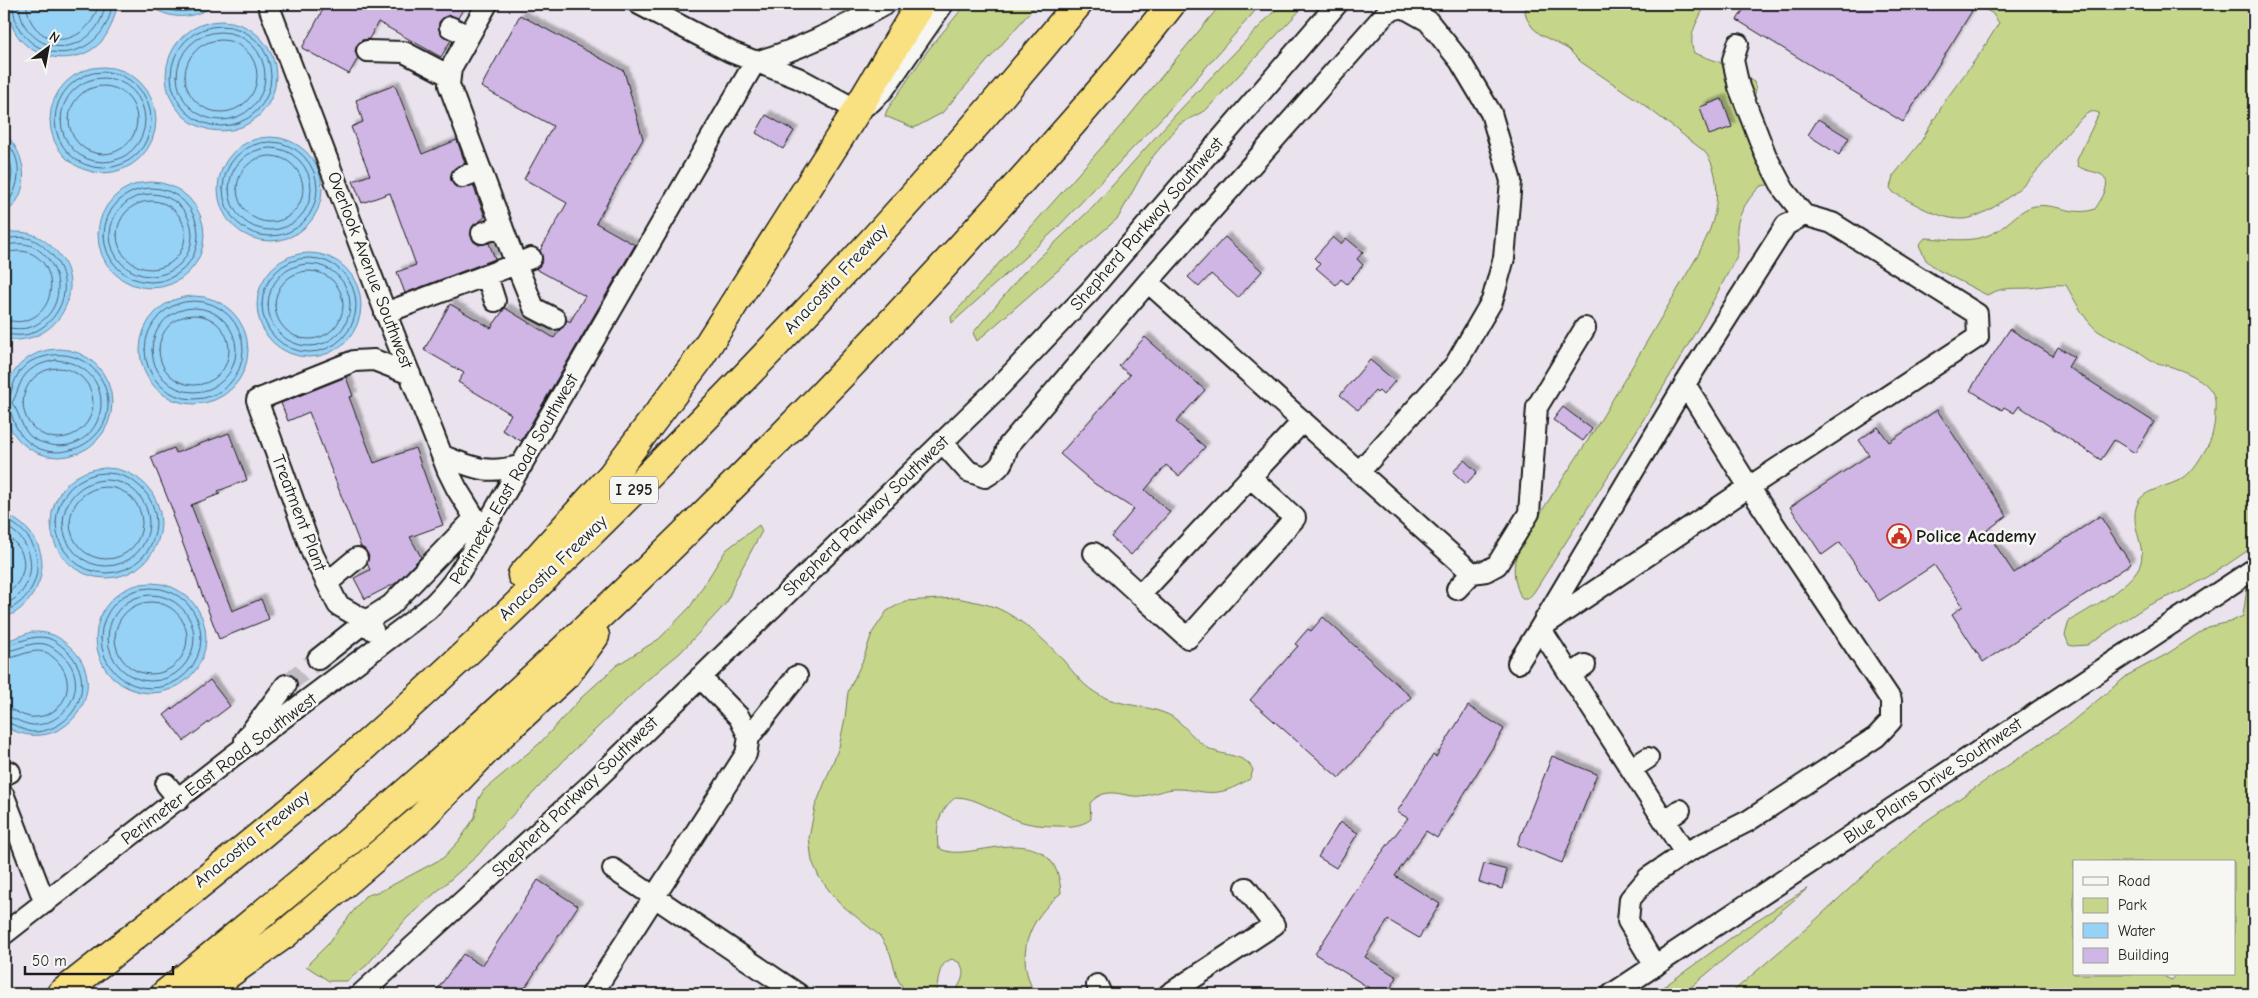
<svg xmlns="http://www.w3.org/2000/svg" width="2258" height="998" font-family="'Comic Neue',sans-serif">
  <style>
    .green { fill: #c5d68b; stroke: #707954; fill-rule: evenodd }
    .water { fill: #96d1f6; stroke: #65899f }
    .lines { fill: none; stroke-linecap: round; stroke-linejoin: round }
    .shore { stroke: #4d6473; stroke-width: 1 }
    .building { fill: #cfb6e5; stroke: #1c1c1c; filter: url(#shadow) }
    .minor-tunnel { stroke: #c1bbc4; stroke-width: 20; stroke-dasharray: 20 10; stroke-linecap: butt }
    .minor-casing { stroke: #1c1c1c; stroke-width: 24 }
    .highway-casing { stroke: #1c1c1c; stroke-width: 31 }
    .minor { stroke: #f6f6f2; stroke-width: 20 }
    .highway { stroke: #f9e181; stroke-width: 28 }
    .labels { text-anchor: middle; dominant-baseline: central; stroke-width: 5; stroke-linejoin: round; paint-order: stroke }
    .shield { fill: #f6f6f2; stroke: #5d5d5c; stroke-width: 1 }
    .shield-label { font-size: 16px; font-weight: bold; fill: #1c1c1c }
    .street-label { font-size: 18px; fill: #1c1c1c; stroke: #f6f6f2 }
    .poi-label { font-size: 18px; font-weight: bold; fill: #1c1c1c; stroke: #f6f6f2; text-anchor: start }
  </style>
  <defs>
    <filter id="shadow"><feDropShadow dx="4.5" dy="-4.5" stdDeviation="1" flood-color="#0004"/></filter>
  </defs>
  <rect width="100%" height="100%" fill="#eae3ee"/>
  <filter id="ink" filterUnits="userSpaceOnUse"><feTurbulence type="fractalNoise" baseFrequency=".02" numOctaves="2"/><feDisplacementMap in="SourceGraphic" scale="10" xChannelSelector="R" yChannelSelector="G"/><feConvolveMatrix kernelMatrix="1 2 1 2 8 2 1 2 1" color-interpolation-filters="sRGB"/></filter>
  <g filter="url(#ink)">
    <!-- green -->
    <path class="green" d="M966 4H1037L942 113 914 128 885 116 887 110 928 50Z
      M1221 4H1261L1169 110 1055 230 952 323 951 317 1126 120Z
      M1281 4H1306L1206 110 1180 124 1150 160 1118 218 977 341 973 333 1023 273 1095 205 1177 113Z
      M1527 4H1706C1698 21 1687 34 1694 53L1719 62 1754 82 1756 89 1754 98 1772 184 1761 186C1751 194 1738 213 1737 228 1736 238 1740 246 1737 256 1677 372 1604 482 1534 592L1528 599H1522C1515 586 1512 570 1516 556L1545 506 1594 431 1698 255C1702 246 1708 236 1711 226 1719 204 1720 169 1704 151L1639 101 1581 62 1568 49 1541 35 1533 28 1527 19 1525 12Z
      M1974 4H2254V994H1730L1809 926 1913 830 2069 724 2128 675 2167 654 2208 627 2230 622 2243 616 2253 547 2225 566 2186 589 2147 606 2087 645 2073 646 2069 645 2065 635 2069 621C2087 611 2136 583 2141 562 2146 543 2126 521 2140 499 2147 489 2171 486 2183 478 2193 472 2202 456 2208 445 2213 436 2215 423 2215 412 2215 406 2216 399 2213 394 2206 379 2184 371 2169 366 2164 364 2159 364 2155 362 2148 359 2142 353 2136 350 2124 343 2109 339 2098 331 2084 320 2075 300 2066 285 2053 284 2043 286 2030 288 2013 289 2004 286 1987 295L1938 270 1926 260 1919 245 1925 238C1950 239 1975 244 1997 231 2009 224 2021 208 2035 206 2057 203 2074 217 2095 209 2100 201 2115 181 2100 174 2093 171 2085 171 2078 166L2077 160 2099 113C2094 111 2090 111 2085 115 2065 130 2052 155 2035 173 2021 189 1983 220 1961 219 1938 219 1914 203 1894 193L1890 188 1893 176 1920 143 1947 98 1981 52 1999 23 1992 13ZM2074 862H2234V974H2176L2171 980 2160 974H2074Z
      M759 525 762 531 736 579 727 602 721 609 680 653 646 681 570 754 504 824 478 855 407 918 367 965 347 981H329L306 966 327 945 365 896 383 890 443 858 459 841 475 817 478 800 484 790 540 743 581 698 617 665 659 639 690 607 726 550Z
      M957 598C970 601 985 603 997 608 1022 619 1045 640 1063 660 1075 674 1084 687 1101 696 1122 706 1146 705 1167 714 1184 721 1195 744 1214 751 1227 756 1247 755 1253 770L1250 779C1240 784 1229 791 1218 792 1204 794 1192 789 1179 789 1166 788 1154 795 1141 796 1123 798 1108 784 1090 803L1091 819C1082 826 1070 827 1058 826 1044 826 1030 825 1016 820 996 813 977 797 956 797 938 811 936 825 938 847 958 864 1010 833 1042 853 1056 862 1060 877 1061 893 1028 920 1014 955 1035 994H953C960 985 967 974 960 963L952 959C935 965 941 982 934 994H907L898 980 890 953 880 936 838 902 819 877 812 861 809 838 815 807 839 747 845 718 848 692 863 660 872 633 887 611 905 601Z
      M1808 888 1683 994H1654L1746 927Z"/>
    <!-- water -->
    <path class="water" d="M7 4H116L117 6C114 19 110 32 101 42 78 67 30 62 14 30 10 23 9 12 7 4Z
      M146 4H217C191 20 172 21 146 4Z
      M166 76a55 55 0 1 1 110 0a55 55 0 1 1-110 0Z
      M50 120a53 53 0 1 1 106 0a53 53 0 1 1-106 0Z
      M4 133C27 153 33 195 4 214Z
      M218 189a52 52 0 1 1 104 0a52 52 0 1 1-104 0Z
      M98 235a53 53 0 1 1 106 0a53 53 0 1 1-106 0Z
      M12 232C18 232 25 232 31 234 39 236 45 241 51 246 94 283 58 349 4 339V234Z
      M257 305a52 52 0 1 1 104 0a52 52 0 1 1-104 0Z
      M140 350a54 54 0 1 1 108 0a54 54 0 1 1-108 0Z
      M4 403a54 54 0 1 1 108 0a54 54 0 1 1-108 0Z
      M51 523a55 55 0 1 1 110 0a55 55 0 1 1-110 0Z
      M4 514C38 527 53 563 33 594 27 604 16 615 4 617Z
      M96 638a55 55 0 1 1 110 0a55 55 0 1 1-110 0Z
      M31 632C37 632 44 632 50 634 58 636 63 641 69 646 116 685 65 762 4 726V642Z"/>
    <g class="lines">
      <!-- shore -->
      <path class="shore" d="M12 4C14 12 15 23 20 30 48 71 107 53 112 4
        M18 4C20 11 21 20 25 26 50 64 101 45 105 4
        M26 4C28 10 28 18 32 23 52 54 93 37 98 4
        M155 4C172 14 191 14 208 4
        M171 76a50 50 0 1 1 100 0a50 50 0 1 1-100 0Z
        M177 76a44 44 0 1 1 88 0a44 44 0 1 1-88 0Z
        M185 76a36 36 0 1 1 72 0a36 36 0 1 1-72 0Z
        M55 120a48 48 0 1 1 96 0a48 48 0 1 1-96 0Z
        M61 120a42 42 0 1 1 84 0a42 42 0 1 1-84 0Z
        M69 120a34 34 0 1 1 68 0a34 34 0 1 1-68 0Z
        M4 140C25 158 21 188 4 208
        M223 189a47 47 0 1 1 94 0a47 47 0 1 1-94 0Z
        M4 148C14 165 15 180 4 197
        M229 189a41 41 0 1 1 82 0a41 41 0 1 1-82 0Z
        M237 189a33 33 0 1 1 66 0a33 33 0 1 1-66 0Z
        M104 235a47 47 0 1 1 94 0a47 47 0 1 1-94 0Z
        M110 235a41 41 0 1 1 82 0a41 41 0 1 1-82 0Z
        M117 235a34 34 0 1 1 68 0a34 34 0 1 1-68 0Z
        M4 239C13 238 21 236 31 239 37 241 42 245 47 250 75 274 68 316 34 332 25 337 14 335 4 334
        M4 245C14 244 24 242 34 247 66 265 67 313 31 327 22 330 13 328 4 328
        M4 252C12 252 19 250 27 252 58 261 59 310 27 320 19 323 12 321 4 320
        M262 305a47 47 0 1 1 94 0a47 47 0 1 1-94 0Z
        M268 305a41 41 0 1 1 82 0a41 41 0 1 1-82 0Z
        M275 305a34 34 0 1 1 68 0a34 34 0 1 1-68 0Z
        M145 350a49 49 0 1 1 98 0a49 49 0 1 1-98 0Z
        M152 350a42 42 0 1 1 84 0a42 42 0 1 1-84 0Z
        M159 350a35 35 0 1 1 70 0a35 35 0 1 1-70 0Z
        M56 360C125 366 108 455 51 445 43 443 36 441 30 436 20 426 20 413 12 403 16 396 17 391 20 384 26 368 41 363 56 360Z
        M23 403a35 35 0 1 1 70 0a35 35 0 1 1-70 0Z
        M4 397 10 395C14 383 16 373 26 365 31 360 37 359 43 357 76 347 108 370 108 405 108 445 54 467 26 440 16 431 14 422 10 410L4 408
        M56 523a50 50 0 1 1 100 0a50 50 0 1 1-100 0Z
        M63 523a43 43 0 1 1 86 0a43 43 0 1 1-86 0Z
        M70 523a36 36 0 1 1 72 0a36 36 0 1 1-72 0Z
        M4 519C49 537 48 594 4 612
        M4 526C32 537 39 572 20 594 16 599 9 602 4 605
        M4 534C8 537 13 540 16 544 32 562 21 586 4 596
        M101 638a50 50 0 1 1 100 0a50 50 0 1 1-100 0Z
        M108 638a43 43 0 1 1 86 0a43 43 0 1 1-86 0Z
        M115 638a36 36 0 1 1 72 0a36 36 0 1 1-72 0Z
        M4 645C19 644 31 634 48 638 54 640 59 644 64 648 98 677 80 728 36 732 24 733 15 723 4 722
        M4 651C18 651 29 641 45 644 52 646 56 650 61 654 90 678 72 721 37 725 24 726 15 717 4 716
        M4 659C18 658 30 648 45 652 49 653 51 656 54 658 78 678 68 714 37 717 24 719 16 709 4 708"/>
    </g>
    <!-- building -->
    <path class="building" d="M326 4H466L458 18 449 15 439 22 440 33 451 40 441 57 378 22 369 39 362 40 357 45 355 51 358 58 349 74 302 48Z
      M1747 4H1961L1972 11 1903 122 1737 20Z
      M520 15 624 71 643 139 596 223 635 245 521 441 502 430 511 414 458 382 464 373 424 350 450 304 491 328 505 308 554 338 567 320 570 322 585 296 536 269 543 260 540 251 567 203 524 179 553 126 481 87Z
      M395 85 422 154 457 140 465 163 453 170 451 181 460 189 473 185 485 217 473 226 471 236 474 242 479 245 489 243 495 259 405 293 397 272 416 265 390 193 362 203 353 181 370 175 351 127 363 122 356 100Z
      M1722 99 1732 127 1709 135 1700 107Z
      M766 115 794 131 783 149 756 133Z
      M1818 119 1849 138 1839 155 1808 135Z
      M1225 237 1262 271 1238 298 1211 274 1199 287 1188 277Z
      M1333 237 1341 244 1346 238 1363 252 1357 259 1363 265 1347 284 1341 279 1336 285 1316 268 1320 264 1314 258Z
      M2010 329 2053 356 2058 347 2074 357 2068 367 2154 422 2135 453 2114 440 2101 460 2019 406 2014 413 2004 407 2002 410 1970 390Z
      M1145 337 1205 390 1176 422 1205 447 1179 476 1166 465 1145 490 1170 512 1131 555 1111 537 1134 509 1095 484 1060 454 1130 375 1119 366Z
      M1370 360 1395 381 1383 395 1379 391 1377 393 1375 391 1358 410 1340 395Z
      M346 377 353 396 349 397 374 463 415 448 443 525 410 537 421 557 396 583 365 599 354 578 370 570 367 563 369 556 361 547 309 412 288 421 281 403Z
      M1563 407 1592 429 1583 441 1553 420Z
      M1937 410 2007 516 1986 531 2014 573 2100 516 2131 564 1983 662 1952 614 1963 606 1934 565 1879 601 1840 542 1822 555 1790 507 1869 455 1859 440 1878 427 1889 442Z
      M229 433 247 480 218 491 220 494 191 505 232 611 261 599 269 619 219 639 172 515 174 514 151 457 174 448 176 453Z
      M1464 460 1477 472 1466 484 1453 472Z
      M1323 617 1411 697 1339 778 1250 700 1298 646 1295 644 1308 629 1311 631Z
      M210 680 230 706 184 741 164 715Z
      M1468 706 1504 729 1437 838 1426 831 1395 876 1440 904 1419 938 1388 920 1365 957 1397 977 1387 994H1379L1315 954 1374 863 1408 818 1397 812 1433 755 1436 757Z
      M1552 756 1597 774 1562 863 1517 845Z
      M1340 822 1358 833 1336 868 1318 857Z
      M1484 864 1507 870 1502 889 1479 882Z
      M538 880 578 906 521 994H434L463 954 482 966Z"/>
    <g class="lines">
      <!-- minor-tunnel -->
      <path class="minor-tunnel" d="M286 685 318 659"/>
      <!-- minor casing -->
      <g class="minor-casing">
        <path id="minor" d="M268 4 388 319 448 471 457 489 483 531
          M639 4 731 52 798 78 857 110 871 102 884 89 943 4
          M450 27 469 36
          M1738 44 1733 60 1739 87 1766 156 1784 190 1804 215
          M367 51 404 52 450 76
          M755 62C800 50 845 27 885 4
          M462 177 481 170
          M482 233 502 226
          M531 258 516 264 534 308 555 319
          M487 276 495 301
          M385 313 516 264 449 85 451 68 487 4
          M410 374 374 360 354 361 257 400 313 555 338 605 366 621 391 605 475 518
          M942 442 968 471 985 477C1001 468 1003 463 1008 446L1148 282 1388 11 1403 7 1428 21 1460 61 1491 113 1511 181 1504 258 1492 301 1455 365 1359 472 1148 282
          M443 456C475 468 487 475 522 465
          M1359 472 1472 573 1486 571 1497 565 1529 513 1537 407 1585 328
          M1094 553 1140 595 1303 421
          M327 583 357 558
          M1457 589 1472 573
          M1140 595 1188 638 1295 518 1250 477
          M318 659 366 621 373 630
          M1518 663 1540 628 1749 487 1978 337 1977 314 1832 223 1804 215 1786 225 1685 384 1540 628 1685 853 1648 878 1630 899 1628 921 1655 966
          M1570 675 1585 665
          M700 677 739 717 749 737
          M245 740 286 685
          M1631 769 1648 758
          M4 775 10 772
          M166 784 179 800
          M4 796 45 903
          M1665 821 1680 810
          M1685 853 1748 821 1876 737 1891 721V700L1749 487 1685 384
          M613 869 798 994
          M4 934 234 755 427 610C454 586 466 563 483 531L755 62
          M1097 985 1101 994
          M361 994 588 787 999 387 1091 290 1337 4
          M592 994 746 754 749 737 797 676
          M1169 994 1274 925 1246 888
          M1612 994 2254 569"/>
      </g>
      <!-- highway casing -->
      <g class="highway-casing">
        <path id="highway" d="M522 575 612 475 697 362 857 110 920 4
          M61 994C128 941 196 888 262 834 396 723 522 602 645 479 796 327 942 170 1078 4
          M165 994C253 922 341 850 426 775 605 616 776 448 938 272 1018 185 1098 98 1171 4
          M200 994 285 934 417 822 503 733 567 674 595 636"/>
      </g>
      <!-- minor -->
      <use href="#minor" class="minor"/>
      <!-- highway -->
      <use href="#highway" class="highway"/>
    </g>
  </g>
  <!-- icons -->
  <defs>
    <g id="civic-ring" transform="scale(1.25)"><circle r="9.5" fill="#f6f6f2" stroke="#c8321e" stroke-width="1.5"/><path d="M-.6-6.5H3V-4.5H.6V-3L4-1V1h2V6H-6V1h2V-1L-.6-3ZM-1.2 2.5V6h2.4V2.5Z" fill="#c8321e"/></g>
  </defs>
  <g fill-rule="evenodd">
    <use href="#civic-ring" x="1899" y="536"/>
  </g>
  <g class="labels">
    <!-- shield labels -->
    <rect class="shield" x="610" y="476.5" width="48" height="27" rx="4"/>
    <g class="shield-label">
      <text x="634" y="490">I 295</text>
    </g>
    <!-- street labels -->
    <g class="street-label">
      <text transform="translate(1147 224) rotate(-49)">Shepherd Parkway Southwest</text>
      <text transform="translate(370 270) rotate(69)">Overlook Avenue Southwest</text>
      <text transform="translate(836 279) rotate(-47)">Anacostia Freeway</text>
      <text transform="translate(514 479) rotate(-60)">Perimeter East Road Southwest</text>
      <text transform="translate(299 513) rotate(69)">Treatment Plant</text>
      <text transform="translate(866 516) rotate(-44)">Shepherd Parkway Southwest</text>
      <text transform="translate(553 568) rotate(-44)">Anacostia Freeway</text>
      <text transform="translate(219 769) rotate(-37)">Perimeter East Road Southwest</text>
      <text transform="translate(1933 781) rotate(-34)">Blue Plains Drive Southwest</text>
      <text transform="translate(575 797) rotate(-44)">Shepherd Parkway Southwest</text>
      <text transform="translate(252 839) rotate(-39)">Anacostia Freeway</text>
    </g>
    <!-- poi labels -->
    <g class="poi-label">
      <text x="1916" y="536">Police Academy</text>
    </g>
  </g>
  <!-- margin -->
  <rect width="2258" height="998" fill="none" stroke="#f6f6f2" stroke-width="20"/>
  <rect x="10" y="10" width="2238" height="978" fill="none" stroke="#1c1c1c" stroke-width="2" filter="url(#ink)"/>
  <!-- legend -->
  <rect x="2073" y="860" width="162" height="115" fill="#f6f6f2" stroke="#9f9f9c"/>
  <rect x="2083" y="877" width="25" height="8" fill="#f6f6f2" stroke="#9f9f9c"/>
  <text x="2118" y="886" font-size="15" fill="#1c1c1c">Road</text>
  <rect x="2083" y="898" width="25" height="15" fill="#c5d68b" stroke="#9f9f9c"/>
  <text x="2118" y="910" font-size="15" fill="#1c1c1c">Park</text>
  <rect x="2083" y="923" width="25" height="15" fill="#96d1f6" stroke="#9f9f9c"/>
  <text x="2118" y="936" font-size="15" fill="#1c1c1c">Water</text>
  <rect x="2083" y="948" width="25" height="15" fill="#cfb6e5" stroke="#9f9f9c"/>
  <text x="2118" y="960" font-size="15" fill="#1c1c1c">Building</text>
  <!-- north arrow -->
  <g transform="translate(48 48) rotate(32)" stroke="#f6f6f2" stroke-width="4" paint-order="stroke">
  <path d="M0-4L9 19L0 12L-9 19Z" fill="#1c1c1c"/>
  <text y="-8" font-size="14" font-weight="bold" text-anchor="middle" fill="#1c1c1c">N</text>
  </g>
  <!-- scale -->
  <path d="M25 966v8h148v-8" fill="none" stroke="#1c1c1c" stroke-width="2.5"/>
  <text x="32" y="966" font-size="15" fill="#1c1c1c" stroke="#f6f6f2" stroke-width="4" paint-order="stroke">50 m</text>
</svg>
